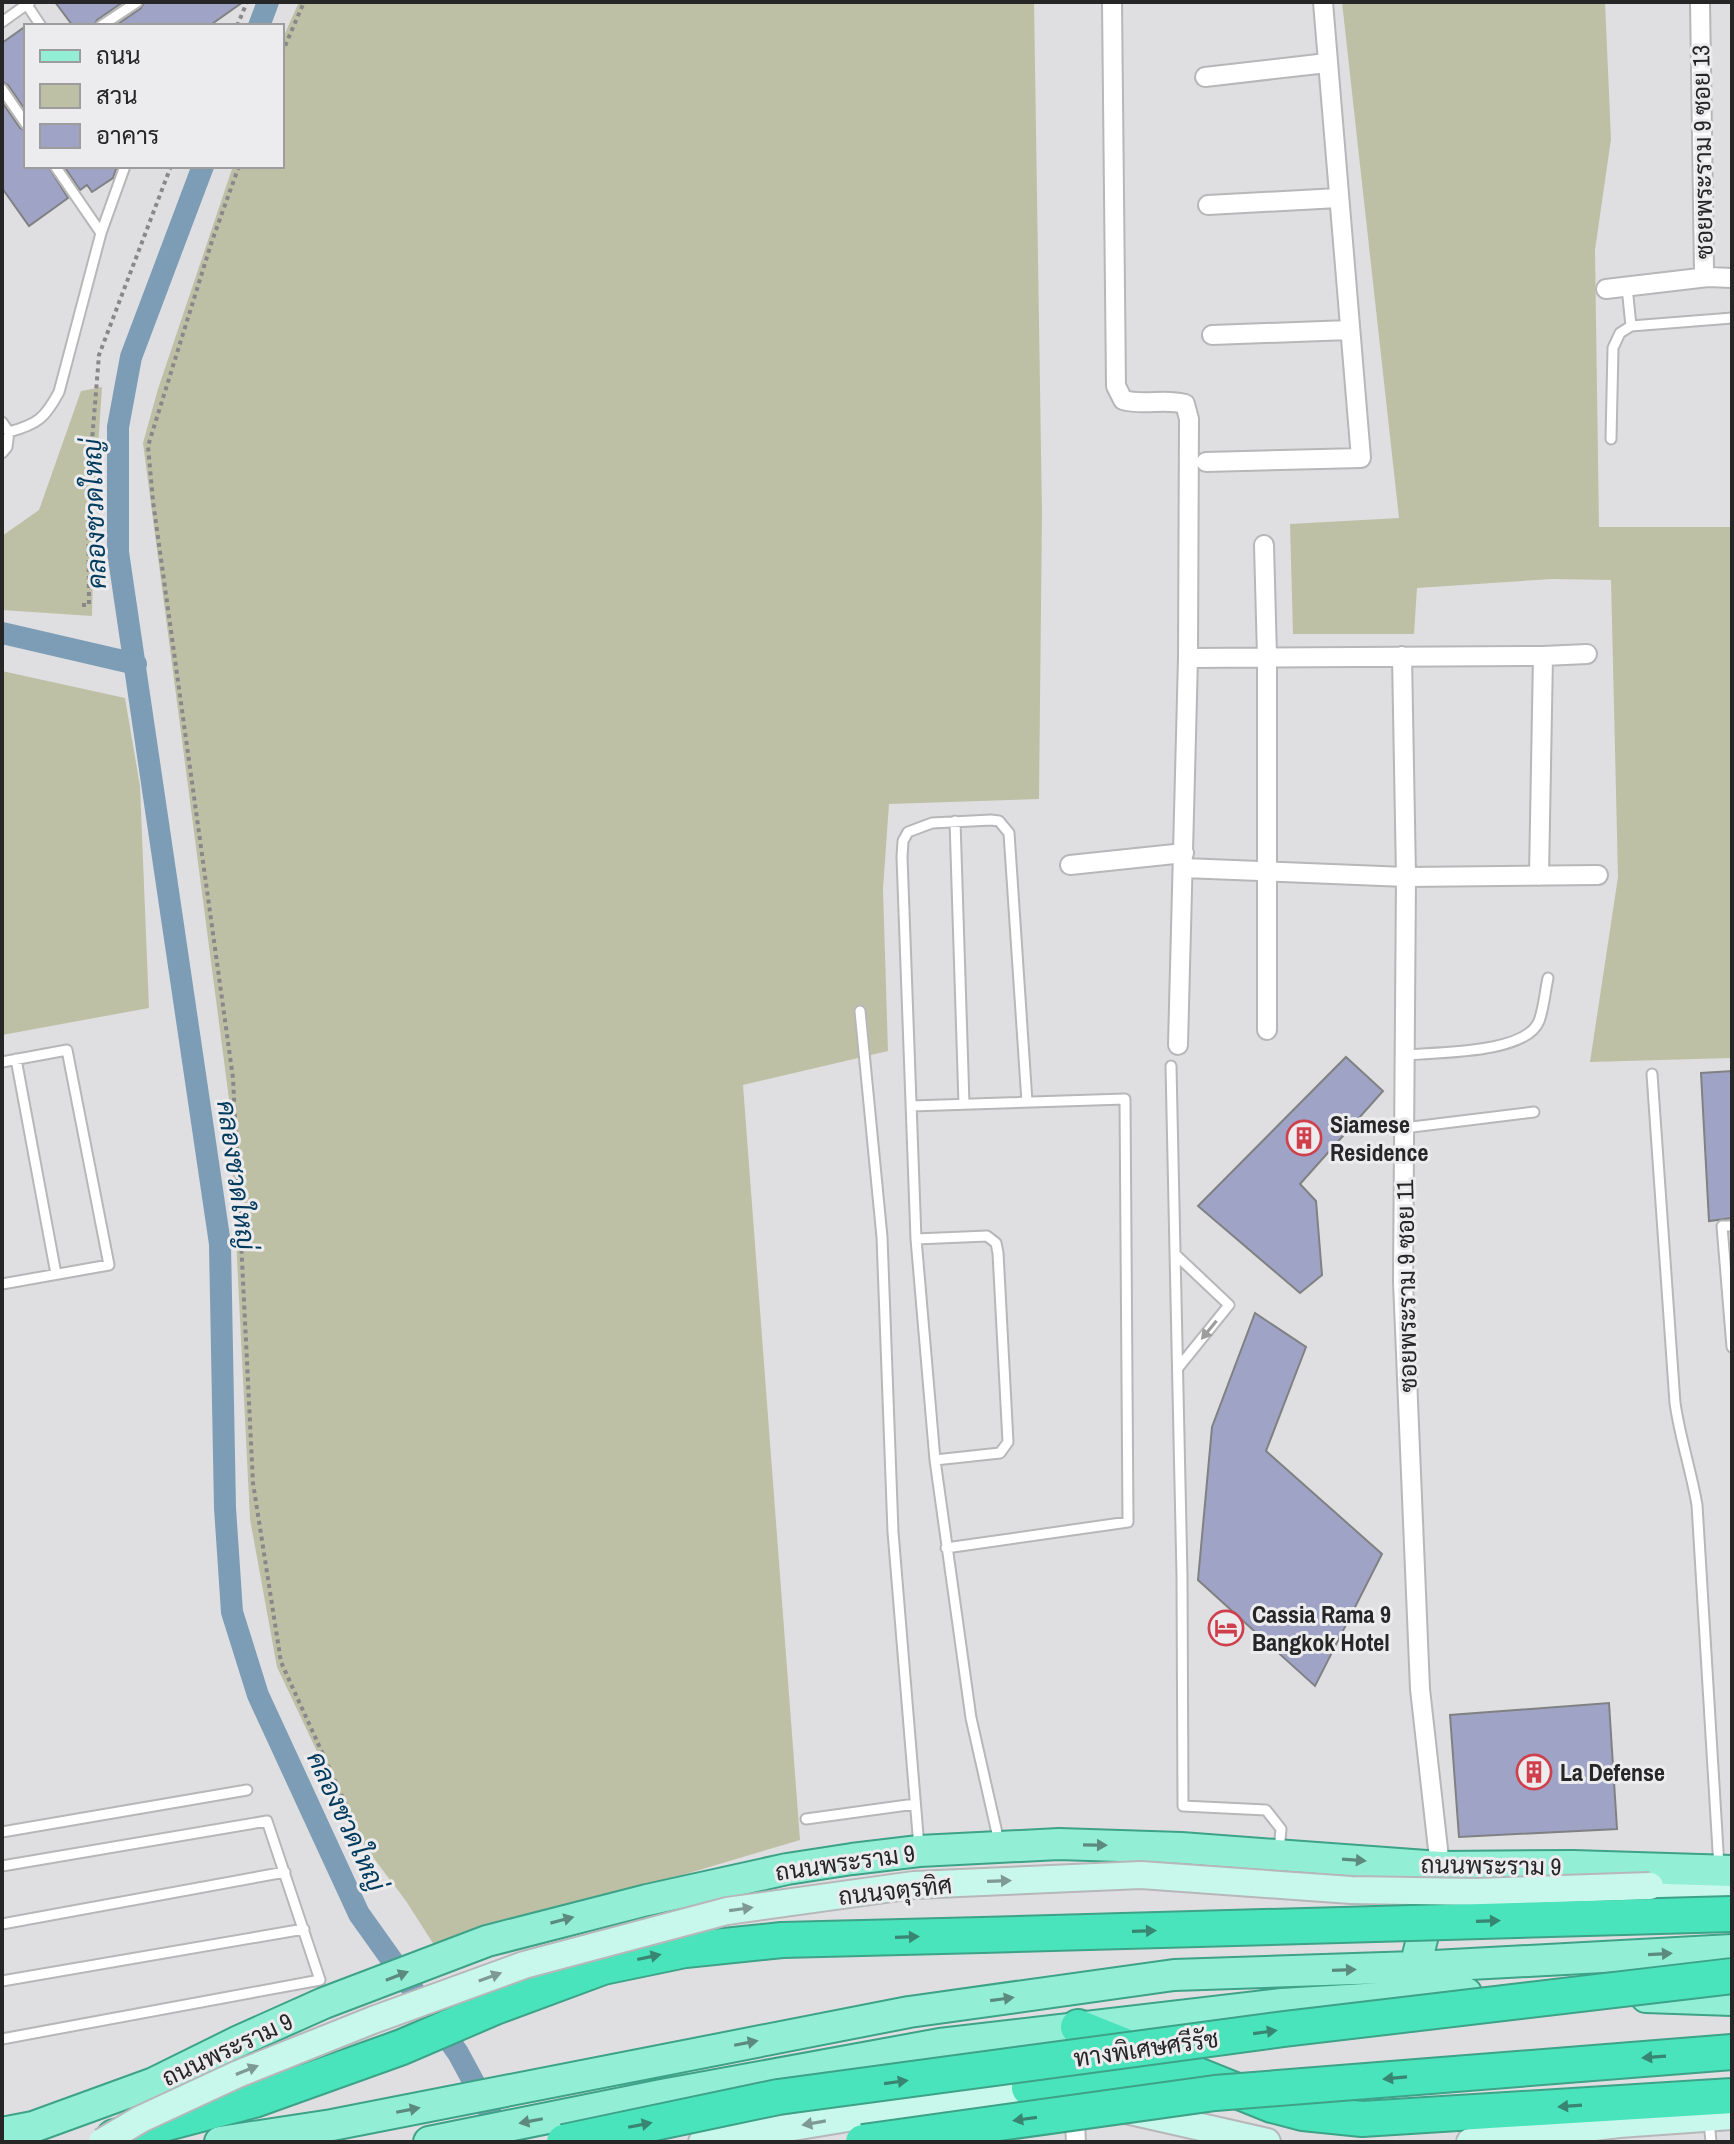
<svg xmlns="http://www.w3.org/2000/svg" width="1734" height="2144" font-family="'Archivo Narrow',Sarabun,sans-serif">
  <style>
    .green { fill: #bec0a5 }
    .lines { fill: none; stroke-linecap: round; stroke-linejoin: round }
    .canal { stroke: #7d9db7; stroke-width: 22 }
    .building { fill: #9fa4c7; stroke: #808182; stroke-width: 2 }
    .lane-casing { stroke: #b7b7b9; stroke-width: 13 }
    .street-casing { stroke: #b7b7b9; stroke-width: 22 }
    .secondary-casing { stroke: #b7b7b9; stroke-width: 30 }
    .primary-casing { stroke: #3da287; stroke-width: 34 }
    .highway-casing { stroke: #3da287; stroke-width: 38 }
    .path { stroke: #88888a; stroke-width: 4; stroke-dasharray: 4 4; stroke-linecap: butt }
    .lane { stroke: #fff; stroke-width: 9 }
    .street { stroke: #fff; stroke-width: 18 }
    .secondary { stroke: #c8f7eb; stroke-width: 26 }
    .primary { stroke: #92efd6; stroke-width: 30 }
    .highway { stroke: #49e4bb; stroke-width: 34 }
    .secondary-bridge-casing { stroke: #b7b7b9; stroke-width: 30; stroke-linecap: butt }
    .highway-bridge-casing { stroke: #3da287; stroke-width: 38; stroke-linecap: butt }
    .secondary-bridge { stroke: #c8f7eb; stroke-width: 26 }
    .highway-bridge { stroke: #49e4bb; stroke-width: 34 }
    .oneway { fill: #9d9d9e }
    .oneway2 { fill: #5c8a7e }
    .oneway3 { fill: #7f9993 }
    .oneway4 { fill: #388571 }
    .labels { text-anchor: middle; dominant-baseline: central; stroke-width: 6; stroke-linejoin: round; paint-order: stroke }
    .street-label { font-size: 24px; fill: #262627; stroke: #ececee }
    .poi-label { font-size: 24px; font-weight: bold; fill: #262627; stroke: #ececee; text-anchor: start }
    .water-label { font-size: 26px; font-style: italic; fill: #003a5d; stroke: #ececee }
  </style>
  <rect width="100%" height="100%" fill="#dfdfe1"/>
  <!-- green -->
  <path class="green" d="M299 2H1034L1042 513 1039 799 889 804 883 889 888 1051 743 1085 800 1840 436 1948 406 1901 357 1836 277 1667 250 1519 229 1099 143 443 158 389 233 166H282V40Z
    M1342 2H1605L1611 139 1595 250 1599 527H1732V1058L1590 1062 1618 877 1611 580 1552 579 1417 588 1414 634H1293L1290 524 1399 518Z
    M102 387 95 493 92 616 2 610V536L39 510 81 391Z
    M2 671 125 698 140 786 149 1008 2 1035Z"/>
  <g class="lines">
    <!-- canal -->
    <path class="canal" d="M259 26 268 2
      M203 166 131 357 118 427V552L220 1244 225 1508 232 1612 258 1695 359 1914 458 2053 506 2142
      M2 633 136 664"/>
  </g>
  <!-- building -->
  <path class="building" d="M55 2H123L97 20 94 26H73Z
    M144 2H243L209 26H115L141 8Z
    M26 26V111L8 85 2 82V43Z
    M2 102 20 128 26 131V166H48L68 198 29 226 2 188Z
    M64 166H117L113 178 92 192 87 185 80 190Z
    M1346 1057 1383 1091 1300 1184 1316 1201 1322 1275 1300 1293 1198 1206Z
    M1732 1071V1218L1709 1221 1701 1073Z
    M1255 1313 1306 1347 1266 1451 1382 1554 1315 1686 1198 1580 1212 1427Z
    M1609 1703 1617 1829 1459 1837 1450 1715Z"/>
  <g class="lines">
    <!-- lane casing -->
    <g class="lane-casing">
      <path id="lane" d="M25 2 41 26
        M2 22 30 2
        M101 26 137 2
        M2 89 26 124
        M55 166 101 233
        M1627 287 1631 326
        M2 422 9 432C38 424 45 418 59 392L101 233 125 166
        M1611 439 1613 348 1620 333 1631 326 1732 318
        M2 453 7 447 9 432
        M955 821 964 1104
        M860 1011 882 1237 893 1532 919 1847
        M1405 1055C1436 1052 1526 1054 1539 1021 1544 1008 1545 991 1548 978
        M16 1059 56 1274
        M2 1062 67 1050 109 1265 2 1284
        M1171 1066 1182 1576 1183 1806 1266 1810 1281 1829 1279 1851
        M1652 1074 1675 1403C1680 1438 1691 1470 1697 1505L1719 1867
        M911 1106 1125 1099 1128 1522 946 1548
        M1404 1128 1534 1112
        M1732 1226H1722L1732 1347
        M916 1239 987 1236 996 1243 998 1253 1008 1442 1000 1453 935 1460
        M1175 1254 1229 1305 1178 1368
        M806 1819 915 1804
        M2 1832 247 1790
        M999 1842 971 1718 935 1460 916 1239 902 857 903 841 908 832 932 823 991 820 999 821 1009 833 1027 1102
        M2 1866 267 1821 320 1980 2 2039
        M2 1924 285 1872
        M2 1981 304 1929
        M1709 2121 1711 2142"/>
    </g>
    <!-- street casing -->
    <g class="street-casing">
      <path id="street" d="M1112 2 1116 386 1123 400C1144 406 1164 398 1185 404L1189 419 1188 658 1178 1045
        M1700 2 1704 271 1708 277 1732 278
        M1205 77 1327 63
        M1208 205 1338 198
        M1606 289 1708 277
        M1212 335 1349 330
        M1206 462 1361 458 1323 2
        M1264 545 1267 657V1030
        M1402 656 1406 877 1403 1282 1420 1689 1440 1867
        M1188 658 1543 656
        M1070 865 1184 853
        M1184 868 1406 877 1598 875
        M1539 876 1543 656 1587 654
        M1074 2105 1076 2142"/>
    </g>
    <!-- secondary casing -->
    <g class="secondary-casing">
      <path id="secondary" d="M1650 1886H1732
        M1126 2110 1267 2142
        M702 2142 1029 2088 1045 2091
        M1470 2142 1619 2124 1732 2116"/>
    </g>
    <!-- primary casing -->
    <g class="primary-casing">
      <path id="primary" d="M1415 1967 1440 1867
        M1646 1997 1732 2000
        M2 2133 33 2127 154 2083 239 2041 324 2003 487 1941 647 1900 787 1869 852 1859 919 1851 1059 1844 1181 1848 1440 1867 1573 1866 1732 1871
        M220 2142 332 2125 909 2012 1174 1975 1415 1967 1732 1950
        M429 2142 662 2095 940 2044 1282 2004 1466 1993"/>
    </g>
    <!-- highway casing -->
    <g class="highway-casing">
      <path id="highway" d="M1078 2027 1272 2105 1303 2113 1362 2119 1732 2096
        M1029 2088 1185 2072
        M114 2137 254 2100 402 2047 495 2007 603 1967 685 1950 782 1940 982 1935"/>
    </g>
    <!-- path -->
    <path class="path" d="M237 26 247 2
      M282 53 304 2
      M239 166 212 241 148 446 153 501 233 1078 253 1483 281 1662 346 1805
      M82 605H89L88 490 99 355 171 166"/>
    <!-- lane -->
    <use href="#lane" class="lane"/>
    <!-- street -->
    <use href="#street" class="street"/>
    <!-- secondary -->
    <use href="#secondary" class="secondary"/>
    <!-- primary -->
    <use href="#primary" class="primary"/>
    <!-- highway -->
    <use href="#highway" class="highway"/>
    <!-- secondary-bridge casing -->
    <g class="secondary-bridge-casing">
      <path id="secondary-bridge" d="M102 2142 141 2119 238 2074 373 2020 524 1965 727 1911 914 1885 1141 1875 1351 1890 1477 1892 1650 1886"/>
    </g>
    <!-- highway-bridge casing -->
    <g class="highway-bridge-casing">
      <path id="highway-bridge" d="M982 1935 1732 1914
        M564 2142 778 2097 1284 2029 1732 1976
        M863 2142 1215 2093 1732 2052"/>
    </g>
    <!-- secondary-bridge -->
    <use href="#secondary-bridge" class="secondary-bridge"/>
    <!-- highway-bridge -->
    <use href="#highway-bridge" class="highway-bridge"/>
  </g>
  <!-- one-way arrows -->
  <defs><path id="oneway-solid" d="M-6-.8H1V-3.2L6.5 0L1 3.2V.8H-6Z" transform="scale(2)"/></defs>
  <use class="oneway" href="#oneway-solid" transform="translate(1209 1330) rotate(129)"/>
  <g class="oneway2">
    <use href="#oneway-solid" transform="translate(1095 1845) rotate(1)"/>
    <use href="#oneway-solid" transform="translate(1354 1860) rotate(4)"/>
    <use href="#oneway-solid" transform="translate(562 1920) rotate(-15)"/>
    <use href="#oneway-solid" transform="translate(1660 1954) rotate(-3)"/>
    <use href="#oneway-solid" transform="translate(1344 1970) rotate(-2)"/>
    <use href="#oneway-solid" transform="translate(397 1976) rotate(-21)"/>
    <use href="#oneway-solid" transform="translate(1002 1999) rotate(-8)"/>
    <use href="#oneway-solid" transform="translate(746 2043) rotate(-11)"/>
    <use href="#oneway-solid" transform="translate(408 2110) rotate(-11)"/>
    <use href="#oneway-solid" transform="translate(531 2121) rotate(169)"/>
  </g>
  <g class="oneway3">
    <use href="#oneway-solid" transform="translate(999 1881) rotate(-2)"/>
    <use href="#oneway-solid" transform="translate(741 1909) rotate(-8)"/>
    <use href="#oneway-solid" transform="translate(490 1977) rotate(-20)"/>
    <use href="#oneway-solid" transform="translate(247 2070) rotate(-22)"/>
    <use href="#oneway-solid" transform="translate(814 2123) rotate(170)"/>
  </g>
  <g class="oneway4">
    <use href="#oneway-solid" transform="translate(1488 1921) rotate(-2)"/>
    <use href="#oneway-solid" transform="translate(1144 1931) rotate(-2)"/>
    <use href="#oneway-solid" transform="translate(907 1937) rotate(-2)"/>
    <use href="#oneway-solid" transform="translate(649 1957) rotate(-12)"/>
    <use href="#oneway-solid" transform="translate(1265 2032) rotate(-8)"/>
    <use href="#oneway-solid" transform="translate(1654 2057) rotate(176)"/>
    <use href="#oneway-solid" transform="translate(1395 2078) rotate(175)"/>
    <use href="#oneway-solid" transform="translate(896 2082) rotate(-8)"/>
    <use href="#oneway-solid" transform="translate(1570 2106) rotate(176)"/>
    <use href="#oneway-solid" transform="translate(1025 2119) rotate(172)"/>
    <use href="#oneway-solid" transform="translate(640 2125) rotate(-11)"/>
  </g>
  <!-- icons -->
  <defs>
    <g id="building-ring" transform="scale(1.8)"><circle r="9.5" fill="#ececee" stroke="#cf3f4c" stroke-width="1.5"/><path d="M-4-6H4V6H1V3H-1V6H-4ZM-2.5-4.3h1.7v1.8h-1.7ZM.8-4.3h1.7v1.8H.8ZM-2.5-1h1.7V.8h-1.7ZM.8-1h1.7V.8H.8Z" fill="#cf3f4c"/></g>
    <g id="hotel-ring" transform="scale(1.8)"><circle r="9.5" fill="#ececee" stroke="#cf3f4c" stroke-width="1.5"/><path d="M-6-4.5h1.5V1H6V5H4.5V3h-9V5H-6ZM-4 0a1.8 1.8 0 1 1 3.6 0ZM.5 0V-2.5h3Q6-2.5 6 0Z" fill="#cf3f4c"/></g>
  </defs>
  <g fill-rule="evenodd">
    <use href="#building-ring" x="1304" y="1138"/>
    <use href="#hotel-ring" x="1226" y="1628"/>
    <use href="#building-ring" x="1534" y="1772"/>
  </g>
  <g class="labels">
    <!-- street labels -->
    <g class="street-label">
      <text transform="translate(1702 152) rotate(-91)">ซอยพระราม 9 ซอย 13</text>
      <text transform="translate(1406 1286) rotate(-91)">ซอยพระราม 9 ซอย 11</text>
      <text transform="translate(845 1862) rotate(-8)">ถนนพระราม 9</text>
      <text transform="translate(1491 1865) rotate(1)">ถนนพระราม 9</text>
      <text transform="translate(895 1890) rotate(-6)">ถนนจตุรทิศ</text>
      <text transform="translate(1146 2048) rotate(-8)">ทางพิเศษศรีรัช</text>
      <text transform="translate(227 2049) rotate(-25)">ถนนพระราม 9</text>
    </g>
    <!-- poi labels -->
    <g class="poi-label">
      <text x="1330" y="1124">Siamese<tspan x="1330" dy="28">Residence</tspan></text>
      <text x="1252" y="1614">Cassia Rama 9<tspan x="1252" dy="28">Bangkok Hotel</tspan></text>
      <text x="1560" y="1772">La Defense</text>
    </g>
    <!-- water labels -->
    <g class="water-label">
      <text transform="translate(94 514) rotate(-92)">คลองชวดใหญ่</text>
      <text transform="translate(237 1175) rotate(82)">คลองชวดใหญ่</text>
      <text transform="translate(347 1821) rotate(65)">คลองชวดใหญ่</text>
    </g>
  </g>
  <!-- border -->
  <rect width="1734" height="2144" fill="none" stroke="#262627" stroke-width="8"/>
  <!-- legend -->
  <rect x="24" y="24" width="260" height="144" fill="#ececee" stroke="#9d9d9e" stroke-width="2"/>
  <rect x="40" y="50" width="40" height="12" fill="#92efd6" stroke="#9d9d9e" stroke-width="2"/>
  <text x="96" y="64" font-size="24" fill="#262627">ถนน</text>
  <rect x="40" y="84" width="40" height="24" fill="#bec0a5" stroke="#9d9d9e" stroke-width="2"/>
  <text x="96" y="104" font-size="24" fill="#262627">สวน</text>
  <rect x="40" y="124" width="40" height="24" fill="#9fa4c7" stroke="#9d9d9e" stroke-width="2"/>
  <text x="96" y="144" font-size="24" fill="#262627">อาคาร</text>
</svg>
